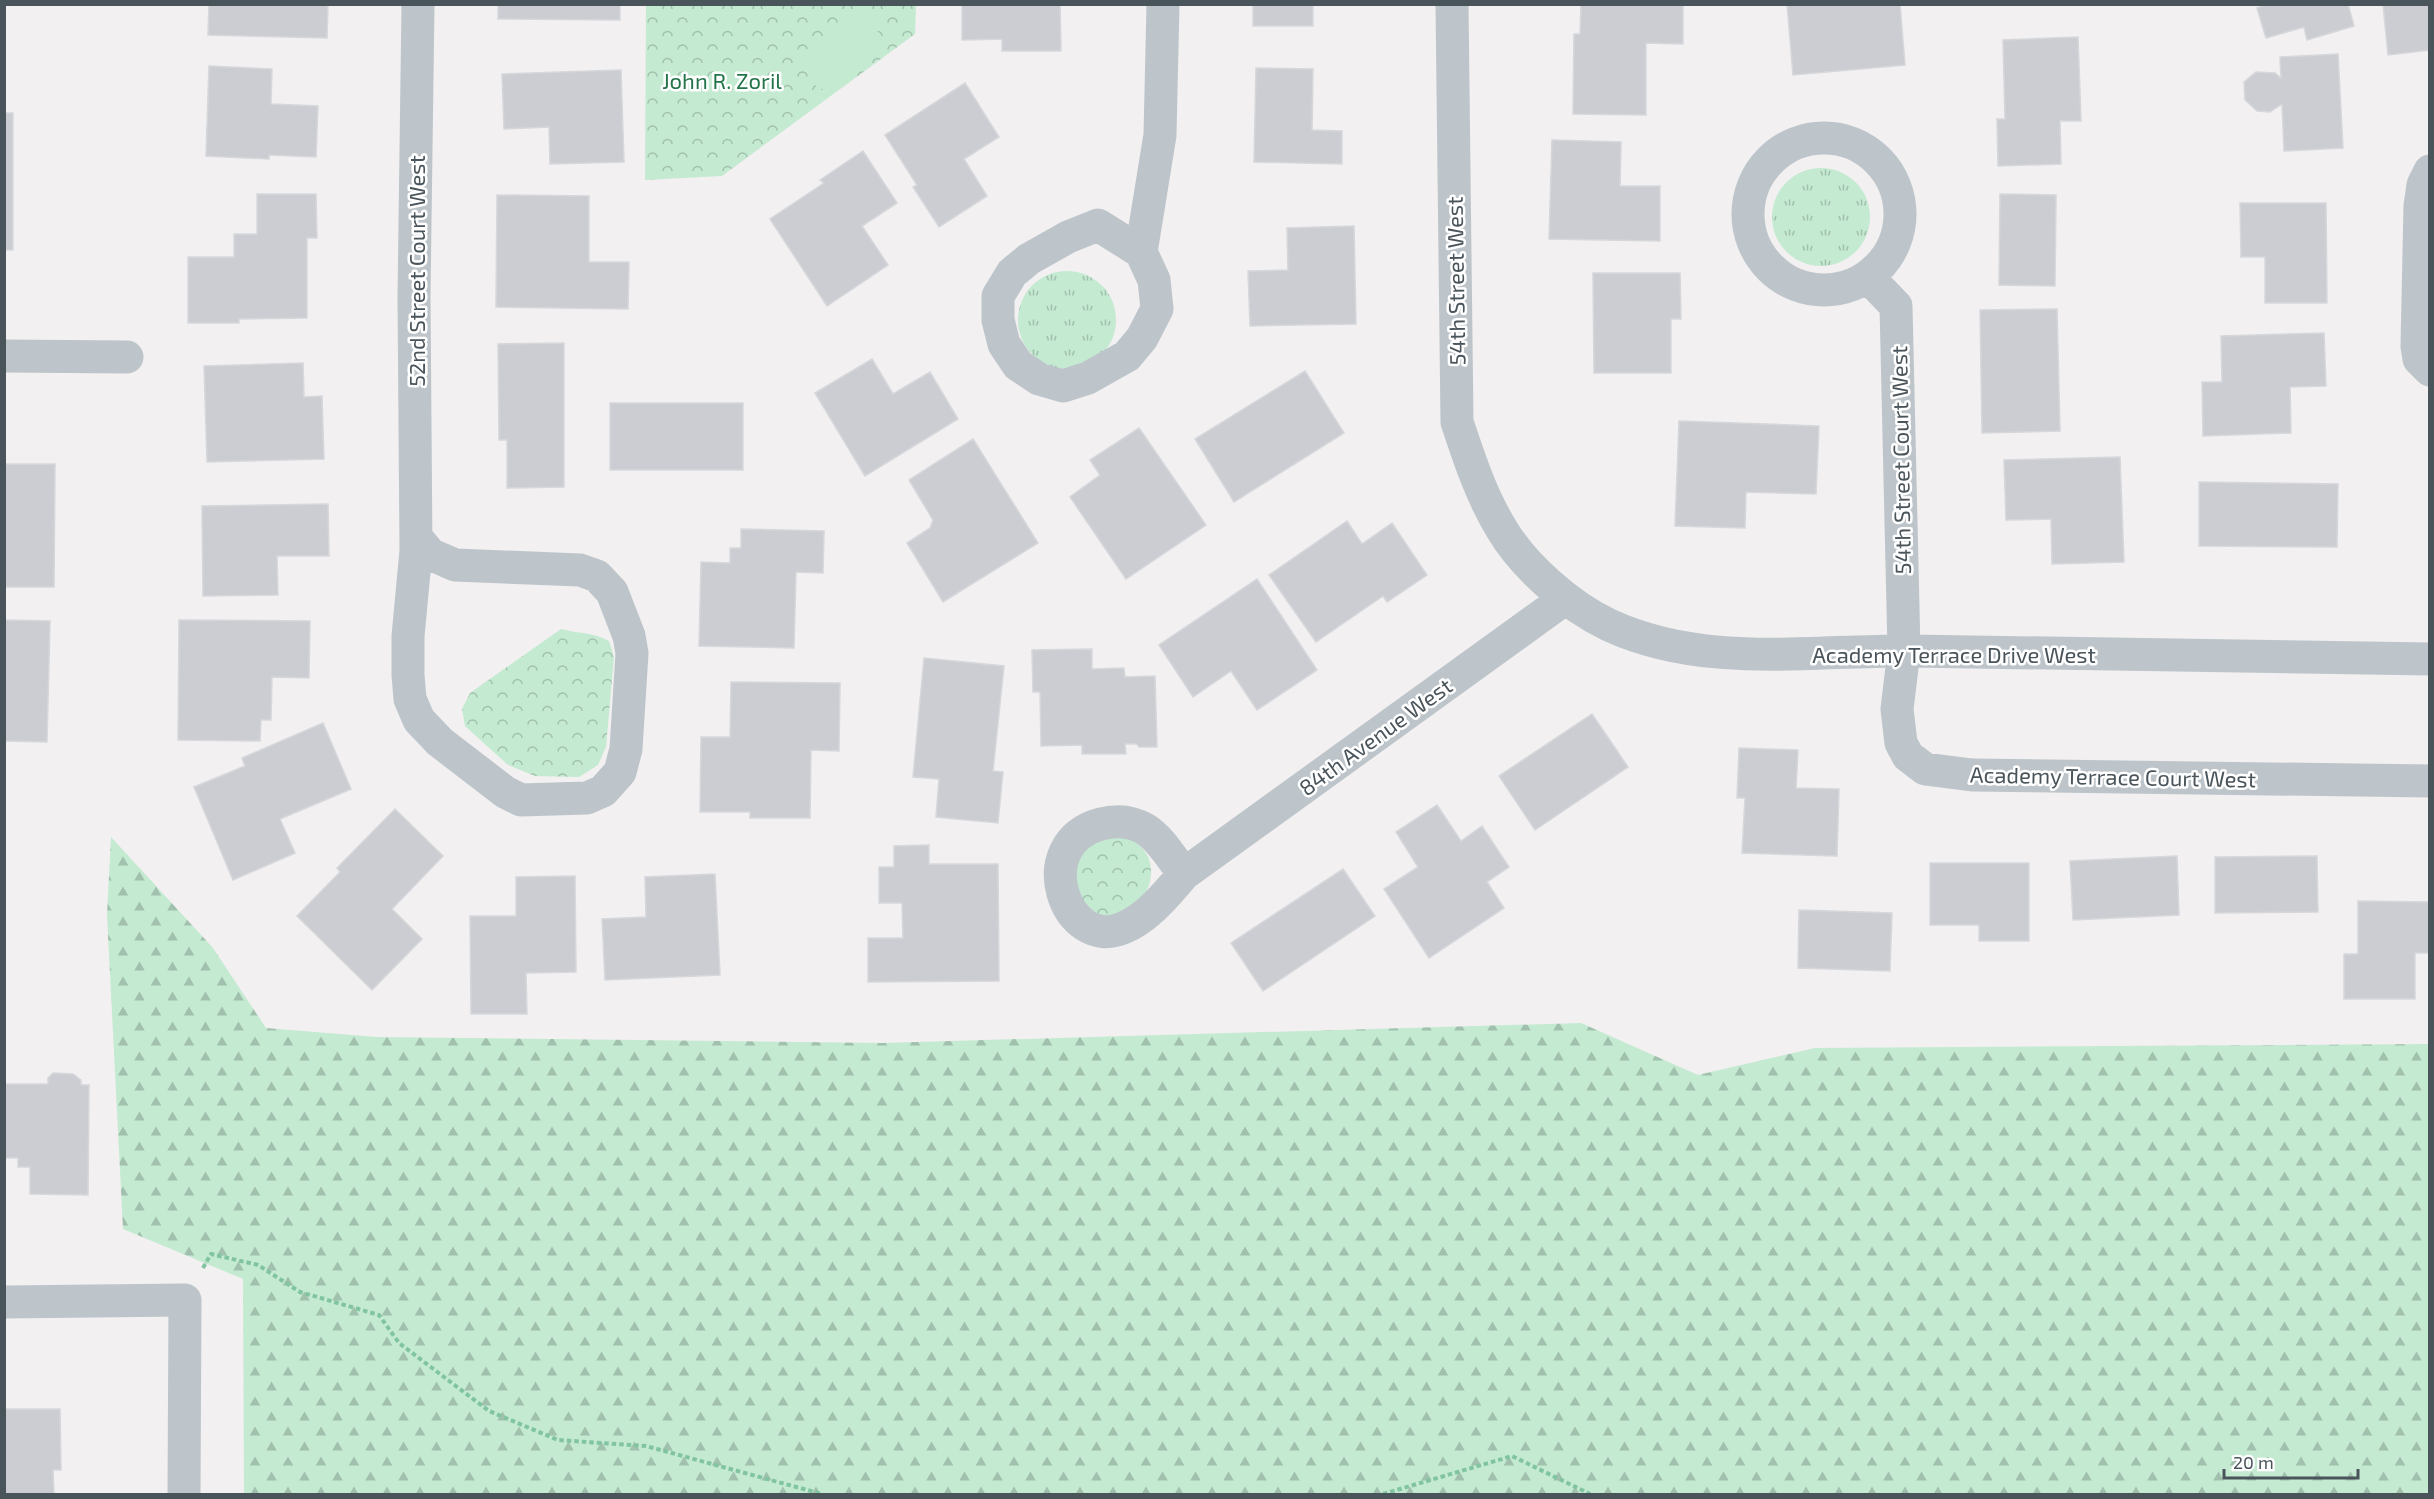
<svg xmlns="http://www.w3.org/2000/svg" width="2434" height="1499" font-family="'Exo 2',sans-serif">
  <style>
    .grass { fill: url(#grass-tufts) }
    .forest { fill: url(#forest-firs) }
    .park { fill: url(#park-crowns) }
    .garden { fill: #c4ead2 }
    .building { fill: #cbcdd2; stroke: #d5d7db; stroke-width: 1.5 }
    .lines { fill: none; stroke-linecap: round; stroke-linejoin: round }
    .path { stroke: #81c4a1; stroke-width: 4; stroke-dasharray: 4.5 3; stroke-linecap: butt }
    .minor { stroke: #bdc5cb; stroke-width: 33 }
    .labels { text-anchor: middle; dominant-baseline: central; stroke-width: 5; stroke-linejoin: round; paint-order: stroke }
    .park-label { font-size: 22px; fill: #237449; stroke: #fff }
    .street-label { font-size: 22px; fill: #4a545b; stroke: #fff }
  </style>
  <defs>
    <pattern id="grass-tufts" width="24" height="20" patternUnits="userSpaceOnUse" patternTransform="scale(1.5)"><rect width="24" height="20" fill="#c4ead2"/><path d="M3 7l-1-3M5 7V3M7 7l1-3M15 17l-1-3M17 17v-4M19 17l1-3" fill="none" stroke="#a1c0ad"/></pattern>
    <pattern id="forest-firs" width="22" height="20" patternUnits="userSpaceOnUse" patternTransform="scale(1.5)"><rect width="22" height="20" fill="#c4ead2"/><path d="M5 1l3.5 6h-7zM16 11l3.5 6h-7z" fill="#a1c0ad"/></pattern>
    <pattern id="park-crowns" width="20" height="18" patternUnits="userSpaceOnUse" patternTransform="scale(1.5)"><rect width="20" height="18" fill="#c4ead2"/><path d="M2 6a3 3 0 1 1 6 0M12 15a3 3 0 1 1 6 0" fill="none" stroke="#a1c0ad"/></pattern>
  </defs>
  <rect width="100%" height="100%" fill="#f2f0f0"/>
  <!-- grass -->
  <path class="grass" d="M1772 217a49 49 0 1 1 98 0a49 49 0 1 1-98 0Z
    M1018 320a49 49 0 1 1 98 0a49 49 0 1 1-98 0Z"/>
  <!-- forest -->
  <path class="forest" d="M111 837 213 948 266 1028 376 1037 882 1043 1581 1023 1698 1075 1815 1048 2429 1044V1494H244L243 1279 123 1229 107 915Z"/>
  <!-- park -->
  <path class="park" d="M646 5H916L915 34 722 176 645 180Z
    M561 629C580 634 592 632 609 641L614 657 606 747 598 765 579 777 535 776 508 765 465 726 462 709 470 693Z
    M1102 835C1110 836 1122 836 1130 839 1172 860 1146 924 1099 915 1092 913 1082 904 1076 899L1072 859Z"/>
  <!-- garden -->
  <path class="garden" d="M865 11 887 46 819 91 797 56Z"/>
  <!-- building -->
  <path class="building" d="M209 4H328L327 38 208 35Z
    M498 4H620V20L498 19Z
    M962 4H1060L1061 51H1002V39L962 40Z
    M1253 4H1313V26H1253Z
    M1581 4H1683V44L1646 43V115L1573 114 1574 34H1580Z
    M1787 4H1900L1905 65 1793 75Z
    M2269 4H2348L2354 26 2307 40 2304 27 2266 38 2257 8Z
    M2383 4H2430V50L2388 55Z
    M2078 37 2081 121H2060L2061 164 1998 166 1997 119H2005L2003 40Z
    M2338 54 2343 148 2284 151 2282 104 2270 112 2257 111 2245 100 2244 82 2256 72 2275 73 2281 78 2280 57Z
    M209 66 272 69 271 104 318 106 316 157 269 155V159L206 156Z
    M1256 68 1313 69 1312 130 1342 131V164L1254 162Z
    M621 70 624 162 550 164 549 127 504 129 502 74Z
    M965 83 999 137 964 159 987 196 939 227 913 187 917 185 885 135Z
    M4 113H13V250H4Z
    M1552 140 1621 142 1620 186H1660V241L1549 239Z
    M863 151 897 203 862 226 888 265 827 306 770 219 824 183 820 180Z
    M257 194H316L317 238H307V318L239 319V323H188V257H234V234H257Z
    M2000 194 2056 195 2055 286 1999 285Z
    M497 195 589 196V262H629L628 309 496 307Z
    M2240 203H2326L2327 303H2265V257H2241Z
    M1354 226 1356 324 1250 326 1248 271 1288 270 1287 228Z
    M1593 273H1680L1681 319H1671V373H1594Z
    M2057 309 2060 431 1982 433 1980 310Z
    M2324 333 2326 386 2290 387 2291 433 2203 436 2202 382H2222L2221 336Z
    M564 343V487L507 488V440H499L498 344Z
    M872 359 893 394 930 372 958 419 865 476 815 393Z
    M303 363 304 397 322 396 324 459 207 462 204 366Z
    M1305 371 1344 433 1234 502 1195 439Z
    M610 403H743V470H610Z
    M1679 421 1819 426 1816 494 1746 492 1745 528 1675 526Z
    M1139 428 1206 525 1126 579 1070 497 1100 475 1090 460Z
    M973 439 1038 543 943 602 907 543 930 528 933 520 909 480Z
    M2120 457 2124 562 2052 564 2051 519 2006 520 2004 460Z
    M4 464H55L54 587H4Z
    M2199 482 2338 484 2337 547 2199 546Z
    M328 504 329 556H277L278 595 203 596 202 506Z
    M1347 521 1362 544 1392 523 1427 575 1387 602 1383 596 1316 642 1269 575Z
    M741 529 824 531 823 573 796 572 794 648 699 646 701 562 730 563V548H741Z
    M1257 579 1317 670 1257 710 1231 671 1193 697 1159 645Z
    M4 620 50 621 47 742 4 741Z
    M179 620 310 621 309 678 272 677 271 720H261L260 741 178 740Z
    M1092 649V669L1124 668 1125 677 1155 676 1157 747H1139L1137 744H1125L1126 754H1082V745L1041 746 1040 692H1033L1032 650Z
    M924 658 1004 666 993 771 1003 772 998 823 936 817 939 779 913 777Z
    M731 682 840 683 839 751 811 750 810 818H750V812H700L701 737H730Z
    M1592 714 1628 767 1535 830 1499 776Z
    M323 723 351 789 280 819 295 853 233 880 194 787 245 766 242 758Z
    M1739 748 1798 750 1796 788 1839 789 1837 856 1742 853 1745 798H1737Z
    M1437 805 1461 841 1482 826 1509 867 1487 882 1504 908 1429 958 1384 889 1418 867 1396 832Z
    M395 809 443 856 392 909 422 939 372 990 297 916 340 872 337 868Z
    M929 845V864H998L999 981 868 982V938H903L902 903H879V867H894V846Z
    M2177 856 2179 915 2073 920 2070 861Z
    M2317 856 2318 912 2215 913V857Z
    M1930 863H2029V941H1979V925H1930Z
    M1343 869 1375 916 1263 991 1231 943Z
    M715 874 720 975 605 980 602 919 646 917 645 877Z
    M575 876 576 972 526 973 527 1014H471L470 916H516V877Z
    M2358 901 2430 902V953H2415V999H2344V954H2358Z
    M1799 910 1892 913 1890 971 1798 968Z
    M53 1073 73 1074 81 1080V1085H89L88 1195 30 1194V1167H18V1158H4V1084H48V1078Z
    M4 1409H60L61 1470H53L54 1494H4Z"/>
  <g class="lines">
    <!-- path -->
    <path class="path" d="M203 1268 211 1254 258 1265 300 1292 379 1315 399 1343 489 1411 558 1440 646 1446 822 1494
      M1383 1494 1512 1456 1590 1494"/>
    <!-- minor -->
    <path class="minor" d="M1452 4 1457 422C1469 458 1481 495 1501 528 1523 566 1569 606 1609 625 1704 669 1810 650 1911 651 2084 654 2257 657 2430 659
      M1748 214a76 76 0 1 1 152 0a76 76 0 1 1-152 0Z
      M2430 171 2423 185 2420 206 2417 346 2419 359 2430 370
      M1098 225 1141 252 1154 280 1157 309 1142 338 1127 356 1088 378 1063 386 1039 379 1018 365 1004 344 998 320V296L1012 273 1029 259 1068 237Z
      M1141 252 1160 135 1163 4
      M1870 279 1896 306 1904 651 1897 709 1901 743 1908 756 1925 769 1972 775 2430 781
      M4 356 127 357
      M416 537 430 554 455 565 580 570 597 576 612 592 629 636 632 653 626 749 620 772 603 791 587 798 521 800 505 792 440 742 419 720 410 699 408 675V636L416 551 414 297 418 4
      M1184 874C1172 859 1161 839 1145 829 1131 821 1116 820 1101 824 1027 844 1066 953 1123 928 1148 918 1167 893 1184 874L1566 598
      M4 1302 185 1300 184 1494"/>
  </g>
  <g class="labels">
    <!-- park labels -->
    <g class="park-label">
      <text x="722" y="80">John R. Zoril</text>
    </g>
    <!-- street labels -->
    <g class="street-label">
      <text transform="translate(416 271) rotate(-90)">52nd Street Court West</text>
      <text transform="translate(1455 281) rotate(-91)">54th Street West</text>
      <text transform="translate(1900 460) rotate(-91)">54th Street Court West</text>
      <text x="1954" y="654">Academy Terrace Drive West</text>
      <text transform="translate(1375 736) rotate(-36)">84th Avenue West</text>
      <text transform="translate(2113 776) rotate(1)">Academy Terrace Court West</text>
    </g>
  </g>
  <!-- border -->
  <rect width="2434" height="1499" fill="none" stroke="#4a545b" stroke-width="12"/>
  <!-- scale -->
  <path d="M2224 1469v9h134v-9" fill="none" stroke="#4a545b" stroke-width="3"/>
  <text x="2233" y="1469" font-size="18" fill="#4a545b" stroke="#ffffff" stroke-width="4.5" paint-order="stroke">20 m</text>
</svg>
